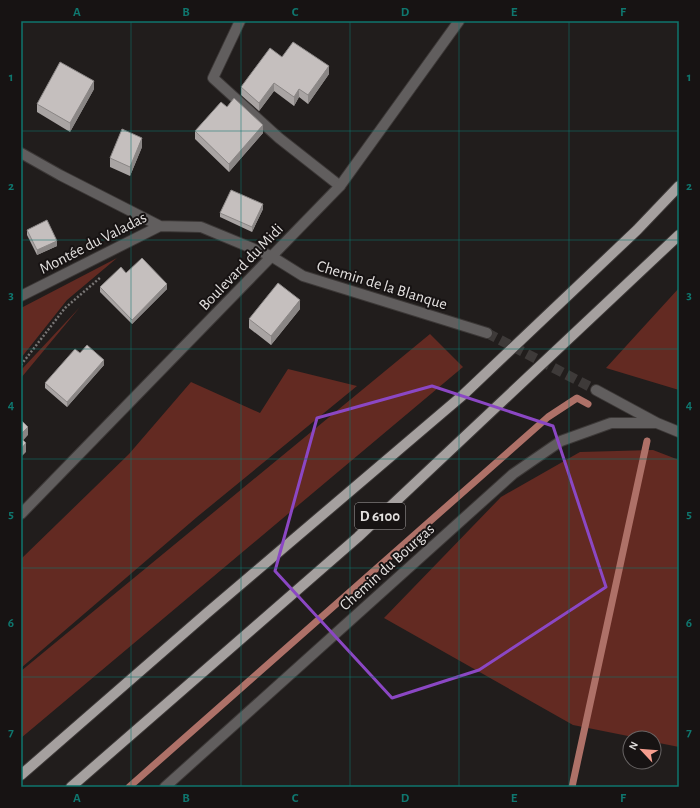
<svg xmlns="http://www.w3.org/2000/svg" width="700" height="808" font-family="'Alegreya Sans',sans-serif">
  <style>
    .green { fill: #632a22 }
    .lines { fill: none; stroke-linecap: round; stroke-linejoin: round }
    .stream { stroke: #ae7168; stroke-width: 7 }
    .street-tunnel { stroke: #3e3a39; stroke-width: 10; stroke-dasharray: 10 5; stroke-linecap: butt }
    .lane-casing { stroke: #3c3837; stroke-width: 12 }
    .street-casing { stroke: #3c3837; stroke-width: 12 }
    .primary-casing { stroke: #3c3837; stroke-width: 12 }
    .path { stroke: #797675; stroke-width: 2.5; stroke-dasharray: 2 2; stroke-linecap: butt }
    .lane { stroke: #615e5e; stroke-width: 10 }
    .street { stroke: #615e5e; stroke-width: 10 }
    .primary { stroke: #a5a09f; stroke-width: 10 }
    .wall { fill: #a9a4a3 }
    .shaded-wall { fill: #8a8685 }
    .building { fill: #c5bfbe; stroke: #8a8685 }
    .marked { fill: none; stroke: #8b47c4; stroke-width: 3; stroke-linejoin: round }
    .grid { fill: none; stroke: #0f766e; stroke-width: 1; stroke-opacity: 0.55 }
    .labels { text-anchor: middle; dominant-baseline: central; stroke-width: 4; stroke-linejoin: round; paint-order: stroke }
    .shield { fill: #171313; stroke: #a6a2a2; stroke-width: 1 }
    .shield-label { font-size: 15px; font-weight: bold; fill: #e3e0df }
    .street-label { font-size: 16px; fill: #e3e0df; stroke: #171313 }
    .neatline { fill: none; stroke: #0f766e; stroke-width: 1.5 }
    .grid-label { font-size: 13px; text-anchor: middle; font-weight: bold; fill: #0f766e }
  </style>
  <rect width="100%" height="100%" fill="#211d1c"/>
  <!-- green -->
  <path class="green" d="M117 258 67 300 21 358V308Z
    M679 288V390L606 368Z
    M80 307 21 378V370Z
    M430 334 463 367 21 738V671Z
    M288 369 357 386 197 517 21 668V559L129 454 191 382 260 413Z
    M653 450 679 460V747L654 742V738H638L573 725 384 618 501 497 580 452Z"/>
  <g class="lines">
    <!-- stream -->
    <path class="stream" d="M129 787 548 417 577 398 588 404
      M572 787 647 441"/>
    <!-- street-tunnel -->
    <path class="street-tunnel" d="M487 333 596 390"/>
    <!-- lane casing -->
    <g class="lane-casing">
      <path id="lane" d="M240 21 213 78 279 138 340 186"/>
    </g>
    <!-- street casing -->
    <g class="street-casing">
      <path id="street" d="M21 153 60 175 160 226
        M21 296 160 226 201 227 271 256 303 276 487 333
        M596 390 657 423 679 432
        M21 514 340 186 459 21
        M165 787 513 474 561 441 611 423H657"/>
    </g>
    <!-- primary casing -->
    <g class="primary-casing">
      <path id="primary" d="M21 775 207 613 463 395 637 230 679 186
        M71 787 358 537 679 235"/>
    </g>
    <!-- path -->
    <path class="path" d="M21 365 65 308 101 277"/>
    <!-- lane -->
    <use href="#lane" class="lane"/>
    <!-- street -->
    <use href="#street" class="street"/>
    <!-- primary -->
    <use href="#primary" class="primary"/>
  </g>
  <!-- wall -->
  <path class="wall" d="M282 57 329 74 308 104 299 97 294 106 274 91 259 111 241 95V87Z
    M94 89 70 132 37 112V104Z
    M227 107 263 133 229 172 195 139V131Z
    M142 147 130 176 110 167V158Z
    M263 209 252 232 220 217V213Z
    M27 230 57 246 37 255 27 235Z
    M126 273 167 289 132 324 100 292V287Z
    M300 309 271 345 249 328V319Z
    M80 353 104 365 67 407 45 388V383Z"/>
  <!-- shaded-wall -->
  <path class="shaded-wall" d="M329 66V74L308 104V95Z
    M94 81V89L70 132V123Z
    M274 83V91L259 111V103Z
    M299 89V97L294 106V97Z
    M263 125V133L229 172V164Z
    M142 138V147L130 176V167Z
    M263 204V209L252 232V227Z
    M57 241V246L37 255V250Z
    M167 284V289L132 324V320Z
    M300 300V309L271 345V336Z
    M104 360V365L67 407V402Z
    M28 427V435L21 443V434Z
    M26 443V452L21 457V449Z"/>
  <!-- building -->
  <path class="building" d="M293 42 329 66 308 95 299 89 294 97 274 83 259 103 241 87 270 48 282 57Z
    M60 62 94 81 70 123 37 104Z
    M234 98 263 125 229 164 195 131 221 102 227 107Z
    M122 129 142 138 130 167 110 158Z
    M231 190 263 204 252 227 220 213Z
    M47 220 57 241 37 250 27 230Z
    M142 258 167 284 132 320 100 287 121 267 126 273Z
    M278 283 300 300 271 336 249 319Z
    M87 345 104 360 67 402 45 383 75 349 80 353Z
    M21 420 28 427 21 434Z
    M21 438 26 443 21 449Z"/>
  <!-- marked area -->
  <path class="marked" d="M432 386 553 426 606 587 479 670 392 698 275 571 317 418Z"/>
  <!-- grid -->
  <path class="grid" d="M131 21V787M241 21V787M350 21V787M459 21V787M569 21V787M21 131H679M21 240H679M21 349H679M21 459H679M21 568H679M21 677H679"/>
  <g class="labels">
    <!-- shield labels -->
    <rect class="shield" x="355" y="503" width="50" height="26" rx="3"/>
    <g class="shield-label">
      <text x="380" y="516">D 6100</text>
    </g>
    <!-- street labels -->
    <g class="street-label">
      <text transform="translate(93 243) rotate(-27)">Montée du Valadas</text>
      <text transform="translate(241 267) rotate(-46)">Boulevard du Midi</text>
      <text transform="translate(382 285) rotate(17)">Chemin de la Blanque</text>
      <text transform="translate(387 567) rotate(-42)">Chemin du Bourgas</text>
    </g>
  </g>
  <!-- border -->
  <rect width="700" height="808" fill="none" stroke="#171313" stroke-width="44"/>
  <!-- north arrow -->
  <g transform="translate(642 750) rotate(296)"><circle r="19" fill="#171313" stroke="#696565"/>
  <path d="M0-3L7 15L0 10L-7 15Z" fill="#f59d8e"/>
  <text y="-6" font-size="11" font-weight="bold" text-anchor="middle" fill="#e3e0df">N</text>
  </g>
  <rect x="22" y="22" width="656" height="764" class="neatline"/>
  <g class="grid-label">
    <text x="77" y="16">A</text>
    <text x="186" y="16">B</text>
    <text x="295" y="16">C</text>
    <text x="405" y="16">D</text>
    <text x="514" y="16">E</text>
    <text x="623" y="16">F</text>
    <text x="11" y="81">1</text>
    <text x="689" y="81">1</text>
    <text x="11" y="190">2</text>
    <text x="689" y="190">2</text>
    <text x="11" y="299">3</text>
    <text x="689" y="299">3</text>
    <text x="11" y="409">4</text>
    <text x="689" y="409">4</text>
    <text x="11" y="518">5</text>
    <text x="689" y="518">5</text>
    <text x="11" y="627">6</text>
    <text x="689" y="627">6</text>
    <text x="11" y="736">7</text>
    <text x="689" y="736">7</text>
    <text x="77" y="802">A</text>
    <text x="186" y="802">B</text>
    <text x="295" y="802">C</text>
    <text x="405" y="802">D</text>
    <text x="514" y="802">E</text>
    <text x="623" y="802">F</text>
  </g>
</svg>
